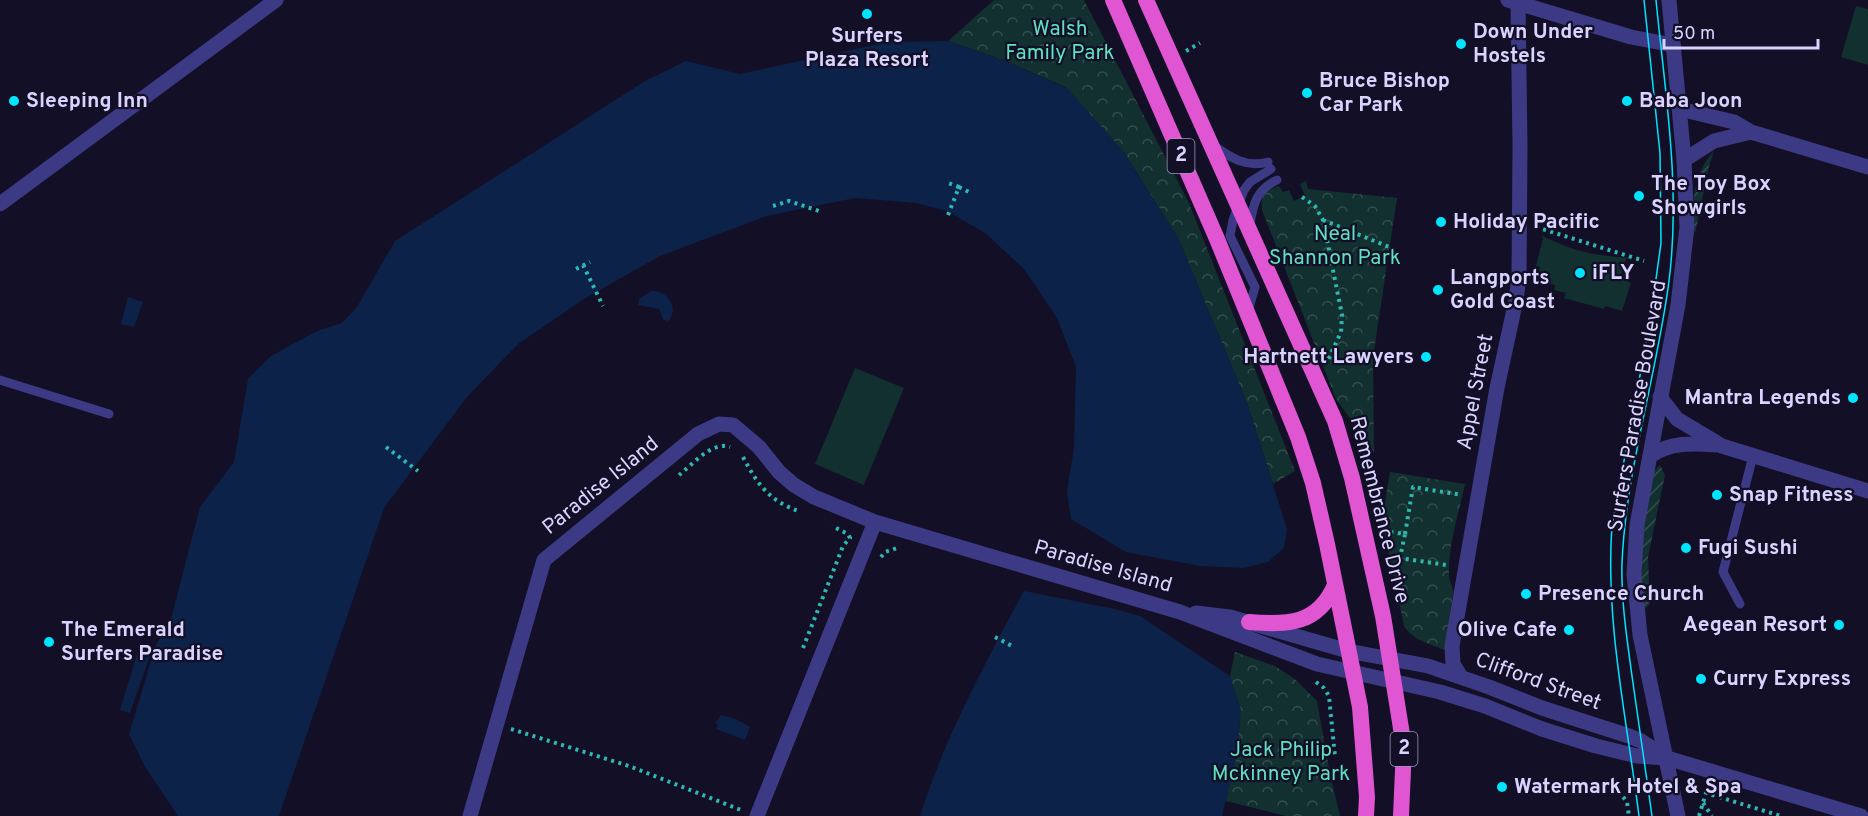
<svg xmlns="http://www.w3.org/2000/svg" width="1868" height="816" font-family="Overpass,sans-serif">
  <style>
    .grass { fill: #12302f }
    .forest { fill: url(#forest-crowns) }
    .garden { fill: url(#garden-furrows) }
    .water { fill: #0c2248 }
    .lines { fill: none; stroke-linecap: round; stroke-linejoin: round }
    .path { stroke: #2fb8b0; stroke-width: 4; stroke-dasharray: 3 4.5; stroke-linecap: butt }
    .service { stroke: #3d3a85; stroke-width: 9 }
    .minor { stroke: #3d3a85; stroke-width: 15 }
    .tertiary { stroke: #3d3a85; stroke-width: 15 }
    .trunk { stroke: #e055d1; stroke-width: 16 }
    .tram { stroke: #00e5ff; stroke-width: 1.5 }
    .poi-dot { fill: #00e5ff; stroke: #130f26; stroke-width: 2 }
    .labels { text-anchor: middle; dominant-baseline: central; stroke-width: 4.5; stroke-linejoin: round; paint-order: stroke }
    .shield { fill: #130f26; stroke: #9e99be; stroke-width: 1.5 }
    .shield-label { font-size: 20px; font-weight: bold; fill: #d9d4ff }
    .park-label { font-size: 21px; fill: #5fe0c0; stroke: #130f26 }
    .poi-label { font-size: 21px; font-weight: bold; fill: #d9d4ff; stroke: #130f26; text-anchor: start }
    .street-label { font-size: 21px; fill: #d9d4ff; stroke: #130f26 }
  </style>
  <defs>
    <pattern id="forest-crowns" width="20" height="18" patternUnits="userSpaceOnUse" patternTransform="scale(1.5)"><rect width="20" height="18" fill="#12302f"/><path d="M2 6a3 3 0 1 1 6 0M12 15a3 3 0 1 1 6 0" fill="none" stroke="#344d4e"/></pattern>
    <pattern id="garden-furrows" width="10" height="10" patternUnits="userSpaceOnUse" patternTransform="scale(1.5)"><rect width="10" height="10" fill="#12302f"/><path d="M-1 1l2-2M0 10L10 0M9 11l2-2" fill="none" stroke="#344d4e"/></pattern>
  </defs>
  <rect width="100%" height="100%" fill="#130f26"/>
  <!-- grass -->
  <path class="grass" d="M1856 6 1868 9V65L1841 57Z
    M1541 235C1575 252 1592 255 1630 258L1626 259 1620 278 1631 283 1622 311 1605 306 1604 309 1564 298 1566 293 1554 290 1555 285 1536 279 1540 267 1536 266 1543 238Z
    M855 368 904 388 864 485 815 464Z"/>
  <!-- forest -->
  <path class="forest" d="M994 0H1084L1189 203 1295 471 1273 484 1247 403 1178 238 1123 151 1065 87 1006 61 948 41Z
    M1306 181 1308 189 1397 198 1373 358 1374 452 1336 399 1262 210C1260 196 1266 190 1279 186L1283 192 1289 190 1294 201 1305 196 1300 184Z
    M1390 472 1465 484C1459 513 1448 545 1449 575 1449 582 1453 586 1453 593L1445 650C1430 644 1412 640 1404 626L1382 520Z
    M1235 652 1275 666 1296 680 1317 701 1330 774 1340 816H1286L1226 801 1240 724 1230 676Z"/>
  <!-- garden -->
  <path class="garden" d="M1714 151 1709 166 1695 234C1691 205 1693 173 1714 151Z
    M1660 465 1665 475 1648 557 1650 604 1643 611 1641 573 1643 529 1654 471Z"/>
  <!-- water -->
  <path class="water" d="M948 41 1006 61 1068 89 1123 151 1178 238 1247 403 1287 529 1284 548 1268 562 1243 568 1200 566 1126 552 1071 519 1067 491 1074 448 1076 367 1057 318 1024 269 985 233 947 211 916 203 855 198 767 216 660 256 584 299 518 344 467 397 384 508 279 816H178L145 767 129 734 156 645 171 619 200 507 234 462 248 379 271 356 317 331 342 323 357 307 395 241 645 81 686 61 740 74 888 42Z
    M651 291C668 290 680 308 668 322L663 319 659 309 638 305 639 299Z
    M128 297 143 302 134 327 121 324Z
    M1024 591 1115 609 1140 616 1230 676 1241 710 1237 755 1222 816H920C945 737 985 663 1024 591Z
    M139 648 151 653 130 713 120 710Z
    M721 715 736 719 750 727 745 740 716 729 718 725 715 723Z"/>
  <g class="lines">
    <!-- path -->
    <path class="path" d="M1186 51 1200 43
      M959 187 969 192
      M1302 197 1315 206 1323 220 1342 315 1341 332 1327 362
      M773 206 789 201 819 211
      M948 215 959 187 948 183
      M1323 220 1389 247
      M1536 227 1644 261
      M583 265 603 306
      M576 269 590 262
      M386 447 418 471
      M743 457C758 485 769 501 801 512
      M679 475C693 464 712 441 730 447
      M1383 531 1405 534 1400 558 1446 565
      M1405 534 1413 487 1462 495
      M881 557 885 552 897 548
      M995 637 1014 647
      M803 648 843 546 850 538 848 534 832 526
      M1316 682 1324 688 1329 696 1335 757
      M511 729 629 766 741 810
      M1614 785 1627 802 1629 816
      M1703 803 1712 816
      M1699 816 1706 793 1781 816"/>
    <!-- service -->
    <path class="service" d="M1213 145C1231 158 1246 168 1268 162
      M1250 224C1253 204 1257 189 1277 180
      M1248 311 1255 287 1230 236 1233 220 1244 190 1250 182 1271 169
      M0 380 109 414
      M1740 604 1723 572 1753 456"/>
    <!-- minor -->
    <path class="minor" d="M1508 0 1631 37 1673 45
      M1680 109 1734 122 1751 132 1868 167
      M1684 160 1714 141 1751 132
      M0 204 276 0
      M1660 397 1677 419 1722 446 1868 491
      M1650 456C1670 442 1692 443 1716 445
      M1196 613 1230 617 1348 651 1428 666 1489 687 1542 708 1629 736 1641 741 1667 758
      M1461 677 1453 664 1452 646 1497 388 1516 300 1519 278 1520 146 1518 3
      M470 816 544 560 698 434 719 424 733 425 759 447 779 472 794 485 814 497 875 522 1180 612 1317 664 1440 692 1485 706 1542 729 1596 746 1637 756 1667 758 1861 816
      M757 816 875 522"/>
    <!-- tertiary -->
    <path class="tertiary" d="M1669 0 1684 160 1687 227 1678 305 1637 525 1634 574 1640 635 1678 816"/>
    <!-- trunk -->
    <path class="trunk" d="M1113 0 1217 239 1298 437 1313 483 1327 544 1360 707 1367 797 1366 816
      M1146 0 1335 421 1352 478 1383 616 1404 747 1401 816
      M1249 622C1287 625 1318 625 1335 585"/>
    <!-- tram -->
    <path class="tram" d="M1639 816C1627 720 1605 622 1612 525L1650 322 1661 243 1660 153 1644 0
      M1652 816C1645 769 1639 723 1632 676 1627 639 1621 601 1622 563 1626 468 1657 375 1669 281 1681 187 1665 93 1656 0"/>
  </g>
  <!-- markers -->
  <g class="poi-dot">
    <circle cx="867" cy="14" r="6"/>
    <circle cx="1461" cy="44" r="6"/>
    <circle cx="1307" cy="93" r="6"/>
    <circle cx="14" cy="101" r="6"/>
    <circle cx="1627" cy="101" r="6"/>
    <circle cx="1639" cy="196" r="6"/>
    <circle cx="1441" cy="222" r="6"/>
    <circle cx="1580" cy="273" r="6"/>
    <circle cx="1438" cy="290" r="6"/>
    <circle cx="1426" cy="357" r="6"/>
    <circle cx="1853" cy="398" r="6"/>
    <circle cx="1717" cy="495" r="6"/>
    <circle cx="1686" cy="548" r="6"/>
    <circle cx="1526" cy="594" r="6"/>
    <circle cx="1839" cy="625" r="6"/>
    <circle cx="1569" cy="630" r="6"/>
    <circle cx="49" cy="642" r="6"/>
    <circle cx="1701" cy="679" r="6"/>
    <circle cx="1502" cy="787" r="6"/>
  </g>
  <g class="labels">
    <!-- shield labels -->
    <g class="shield">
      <rect x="1167.5" y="139" width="27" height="34" rx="4.5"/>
      <rect x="1390.5" y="732" width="27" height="34" rx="4.5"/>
    </g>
    <g class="shield-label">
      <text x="1181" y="156">2</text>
      <text x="1404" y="749">2</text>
    </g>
    <!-- park labels -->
    <g class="park-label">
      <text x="1060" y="29">Walsh<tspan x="1060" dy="24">Family Park</tspan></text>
      <text x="1335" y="234">Neal<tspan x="1335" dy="24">Shannon Park</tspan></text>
      <text x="1281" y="750">Jack Philip<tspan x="1281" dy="24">Mckinney Park</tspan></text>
    </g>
    <!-- poi labels -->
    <g class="poi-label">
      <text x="1473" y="32">Down Under<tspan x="1473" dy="24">Hostels</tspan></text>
      <text x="867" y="36" text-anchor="middle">Surfers<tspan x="867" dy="24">Plaza Resort</tspan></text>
      <text x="1319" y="81">Bruce Bishop<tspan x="1319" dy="24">Car Park</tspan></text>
      <text x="26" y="101">Sleeping Inn</text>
      <text x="1639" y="101">Baba Joon</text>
      <text x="1651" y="184">The Toy Box<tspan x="1651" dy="24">Showgirls</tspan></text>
      <text x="1453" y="222">Holiday Pacific</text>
      <text x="1592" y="273">iFLY</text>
      <text x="1450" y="278">Langports<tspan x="1450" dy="24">Gold Coast</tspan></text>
      <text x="1414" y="357" text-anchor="end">Hartnett Lawyers</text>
      <text x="1841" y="398" text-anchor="end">Mantra Legends</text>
      <text x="1729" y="495">Snap Fitness</text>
      <text x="1698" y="548">Fugi Sushi</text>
      <text x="1538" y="594">Presence Church</text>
      <text x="1827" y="625" text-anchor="end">Aegean Resort</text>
      <text x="61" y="630">The Emerald<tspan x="61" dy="24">Surfers Paradise</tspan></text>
      <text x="1557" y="630" text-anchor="end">Olive Cafe</text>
      <text x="1713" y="679">Curry Express</text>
      <text x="1514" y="787">Watermark Hotel &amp; Spa</text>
    </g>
    <!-- street labels -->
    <g class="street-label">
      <text transform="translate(1476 392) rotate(-79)">Appel Street</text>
      <text transform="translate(1638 406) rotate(-80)">Surfers Paradise Boulevard</text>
      <text transform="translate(601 486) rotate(-39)">Paradise Island</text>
      <text transform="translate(1379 510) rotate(76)">Remembrance Drive</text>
      <text transform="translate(1103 567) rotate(16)">Paradise Island</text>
      <text transform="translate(1538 682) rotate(20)">Clifford Street</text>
    </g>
  </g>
  <!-- scale -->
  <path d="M1664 39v9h154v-9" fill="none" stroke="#d9d4ff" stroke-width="3"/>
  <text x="1673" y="39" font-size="18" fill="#d9d4ff" stroke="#130f26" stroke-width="4.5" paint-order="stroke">50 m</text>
</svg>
